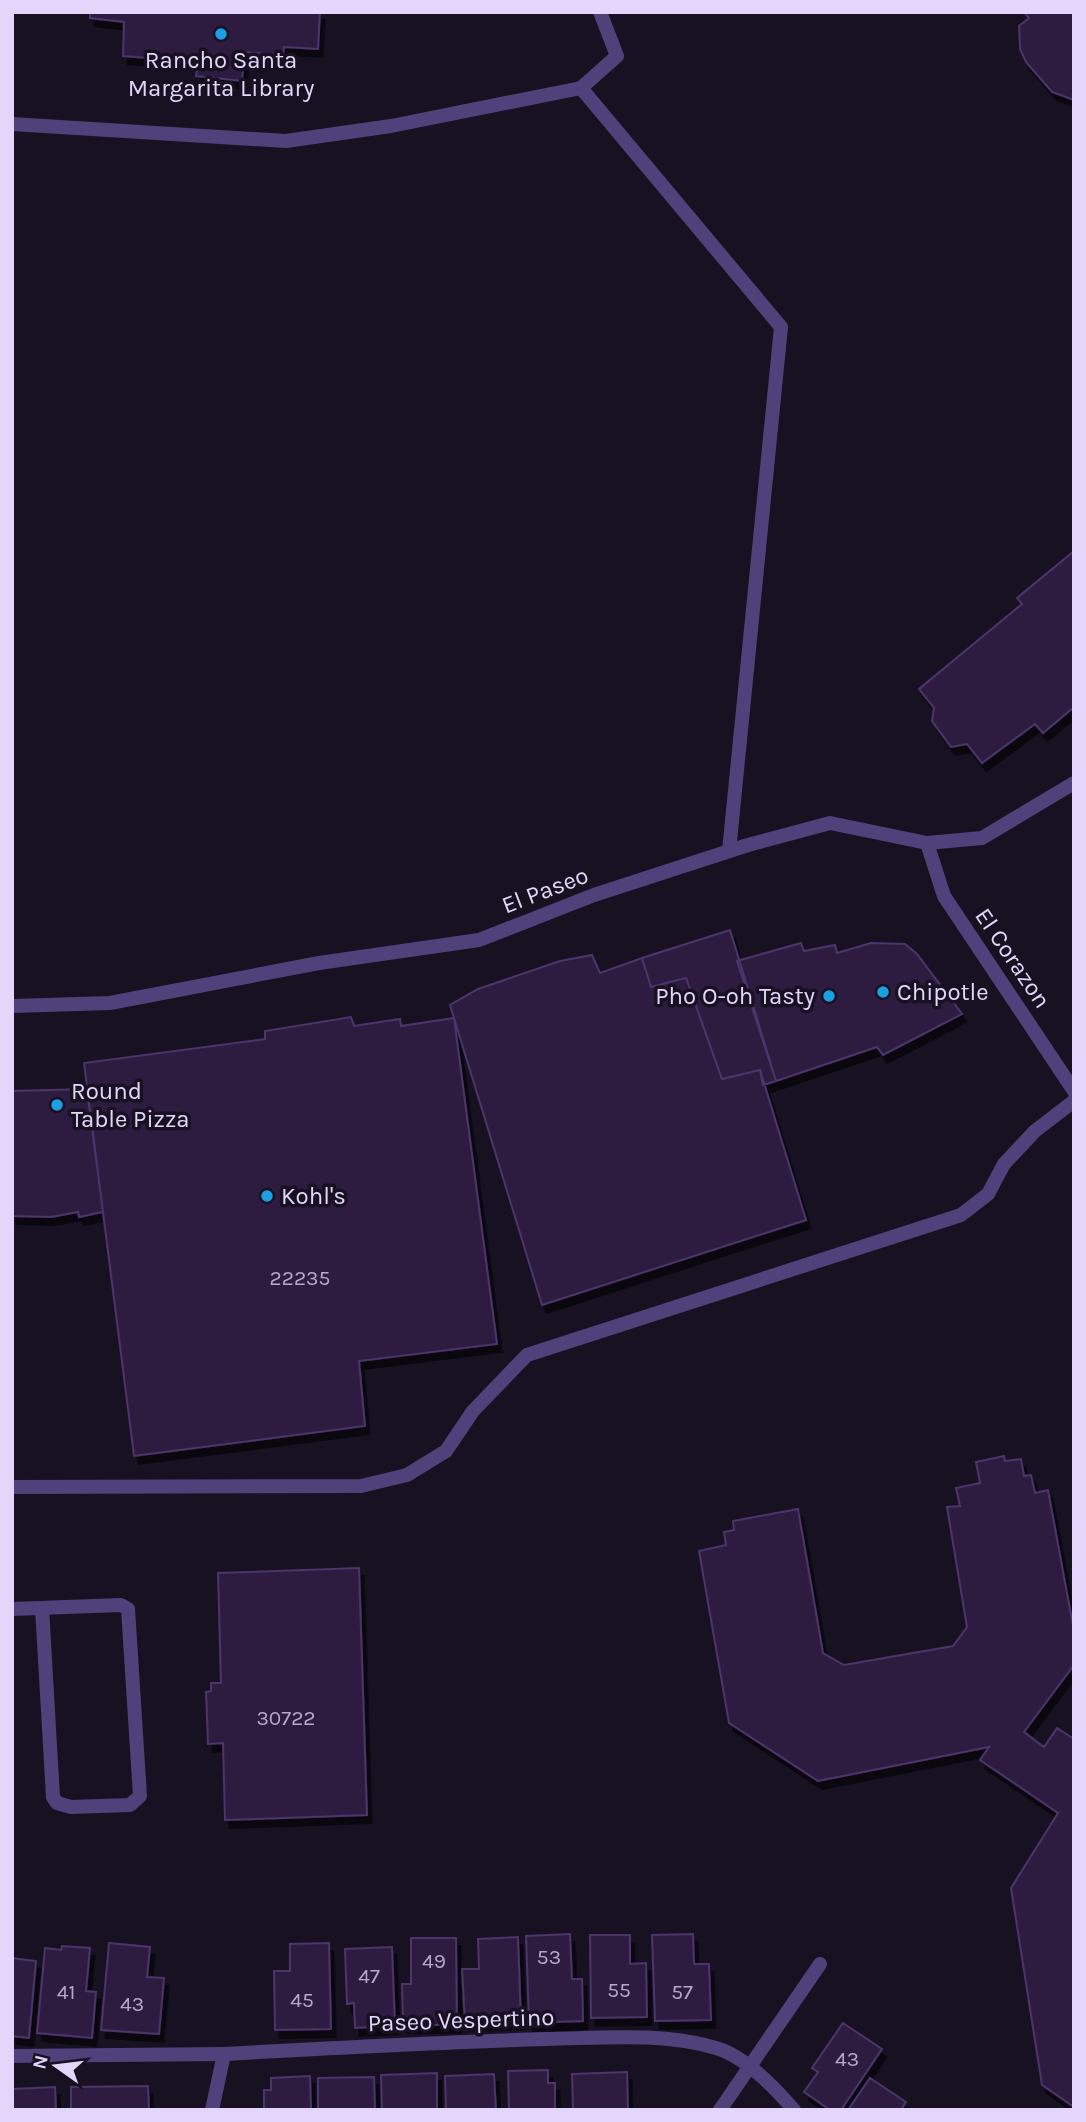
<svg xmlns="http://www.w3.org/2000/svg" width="1086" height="2122" font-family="Karla,sans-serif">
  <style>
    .building { fill: #2d1f41; stroke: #4b346a; stroke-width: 2; filter: url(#shadow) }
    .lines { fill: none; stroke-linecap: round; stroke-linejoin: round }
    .service { stroke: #51417b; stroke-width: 14 }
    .minor { stroke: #51417b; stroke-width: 14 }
    .tertiary { stroke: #51417b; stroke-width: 14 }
    .poi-dot { fill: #1ba0e1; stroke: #181122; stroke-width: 2.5 }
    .labels { text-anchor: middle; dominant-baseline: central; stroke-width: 7; stroke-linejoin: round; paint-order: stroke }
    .number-label { font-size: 21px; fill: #b6a8cc }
    .poi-label { font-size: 24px; fill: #e3d6fa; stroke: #181122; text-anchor: start }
    .street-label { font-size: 24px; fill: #e3d6fa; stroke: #181122 }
  </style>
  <defs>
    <filter id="shadow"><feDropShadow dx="4.5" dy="8" stdDeviation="0" flood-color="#0009"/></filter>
  </defs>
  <rect width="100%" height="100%" fill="#181122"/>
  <!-- building -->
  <path class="building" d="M90 12H320L318 49 284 47 283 55 244 52 242 81 196 76 198 62 123 56 124 22 90 18Z
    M1024 12H1074V100L1052 92 1026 62 1020 49 1019 26 1029 18Z
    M1074 551V707L1043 733 1035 724 982 763 967 744 951 747 932 721 934 708 919 689 1022 604 1017 598Z
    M730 930 776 1081 763 1085 760 1070 722 1079 686 978 651 987 642 958Z
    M801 943 804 951 835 945 837 953 871 943 905 944 917 954 962 1014 883 1055 877 1047 776 1081 737 961Z
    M592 955 600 973 642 958 651 987 686 978 722 1079 760 1070 806 1220 542 1305 450 1005 478 989 560 961Z
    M351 1017 354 1026 400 1019 401 1026 454 1018 497 1344 359 1361 365 1426 134 1456 84 1063 265 1039V1031Z
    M87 1089 103 1212 79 1217 78 1212 51 1217 12 1216V1091Z
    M1004 1456 1005 1461 1021 1459 1024 1476 1031 1475 1035 1493 1048 1490 1074 1631V1665L1024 1732 1044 1747 1057 1728 1074 1739V2107L1042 2085 1011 1888 1058 1813 980 1760 989 1747 818 1781 729 1723 699 1551 726 1545 724 1532 734 1530 733 1521 798 1509 823 1653 844 1665 953 1646 967 1627 947 1507 960 1506 956 1488 980 1483 976 1462Z
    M359 1568 367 1815 225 1820 223 1743 208 1744 206 1692 211 1691V1683H221L218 1573Z
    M570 1934 572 1979H582L583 2021 529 2023 526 1936Z
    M693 1934 694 1964H709L711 2020 655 2021 652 1935Z
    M590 1935H630V1964L646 1963 647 2017 591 2018Z
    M518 1937 521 2021 465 2023 462 1969H479L478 1939Z
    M411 1938H456L457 2025H403L402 1984H411Z
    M109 1943 150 1947 147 1977 164 1978 159 2034 101 2030Z
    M329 1943 331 2029 275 2030 274 1971H290V1944Z
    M62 1946 90 1948 86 1991 96 1992 92 2038 37 2033 45 1948 61 1950Z
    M392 1947 395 2026 355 2028 354 2003 347 2004 345 1949Z
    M12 1958 36 1961 29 2038 12 2036Z
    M843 2023 882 2049 841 2110H830L804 2092 818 2072 812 2068Z
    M548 2070V2083H555V2110H509L508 2071Z
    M627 2072 628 2110H573L572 2074Z
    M437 2073V2110H382L381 2075Z
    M494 2074 496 2110H446L445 2076Z
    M310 2076 311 2110H264V2090H271V2078Z
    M374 2077 375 2110H318V2078Z
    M870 2078 906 2102 901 2110H848Z
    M148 2086 149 2110H71V2087Z
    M55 2087 56 2110H12V2089Z"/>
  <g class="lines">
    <!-- service -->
    <path class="service" d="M581 88 781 327 729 851
      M12 124 286 141 391 126 581 88 617 56 600 12
      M12 1487 361 1486 407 1475 446 1451 473 1411 527 1355 961 1215 988 1194 1004 1164 1035 1131 1074 1101
      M12 1609 121 1605 128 1609 140 1796 130 1805 71 1807 57 1803 53 1797 42 1608
      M12 2056 224 2054"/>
    <!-- minor -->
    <path class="minor" d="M212 2110 224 2054C332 2048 439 2042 547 2039 602 2038 662 2032 716 2048 745 2056 775 2088 794 2110
      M720 2110 820 1964"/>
    <!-- tertiary -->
    <path class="tertiary" d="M927 843 944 896 1074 1091
      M12 1006 110 1003 319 963 479 940 594 895 748 845 830 823 927 843 982 838 1074 783"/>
  </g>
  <!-- markers -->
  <g class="poi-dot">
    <circle cx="221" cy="34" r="7"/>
    <circle cx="883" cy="992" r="7"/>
    <circle cx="829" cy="996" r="7"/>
    <circle cx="57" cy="1105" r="7"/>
    <circle cx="267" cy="1196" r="7"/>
  </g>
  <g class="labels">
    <!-- number labels -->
    <g class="number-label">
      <text x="300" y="1278">22235</text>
      <text x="286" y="1718">30722</text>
      <text x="549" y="1957">53</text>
      <text x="434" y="1961">49</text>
      <text x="369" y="1976">47</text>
      <text x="619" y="1990">55</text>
      <text x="66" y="1992">41</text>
      <text x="682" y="1992">57</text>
      <text x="302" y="2000">45</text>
      <text x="132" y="2004">43</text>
      <text x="847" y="2059">43</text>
    </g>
    <!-- poi labels -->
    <g class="poi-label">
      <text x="221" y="60" text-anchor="middle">Rancho Santa<tspan x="221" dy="28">Margarita Library</tspan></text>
      <text x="897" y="992">Chipotle</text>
      <text x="815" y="996" text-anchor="end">Pho O-oh Tasty</text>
      <text x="71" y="1091">Round<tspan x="71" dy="28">Table Pizza</tspan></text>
      <text x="281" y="1196">Kohl's</text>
    </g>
    <!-- street labels -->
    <g class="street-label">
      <text transform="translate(545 890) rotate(-21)">El Paseo</text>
      <text transform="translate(1013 958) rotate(56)">El Corazon</text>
      <text transform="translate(461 2020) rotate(-2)">Paseo Vespertino</text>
    </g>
  </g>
  <!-- border -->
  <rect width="1086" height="2122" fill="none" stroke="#e3d6fa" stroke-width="28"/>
  <!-- north arrow -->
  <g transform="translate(56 2066) rotate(284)" stroke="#181122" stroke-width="5" paint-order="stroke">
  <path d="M0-5L12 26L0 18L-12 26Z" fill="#e3d6fa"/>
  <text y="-10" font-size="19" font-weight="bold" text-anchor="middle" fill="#e3d6fa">N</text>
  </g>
</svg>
